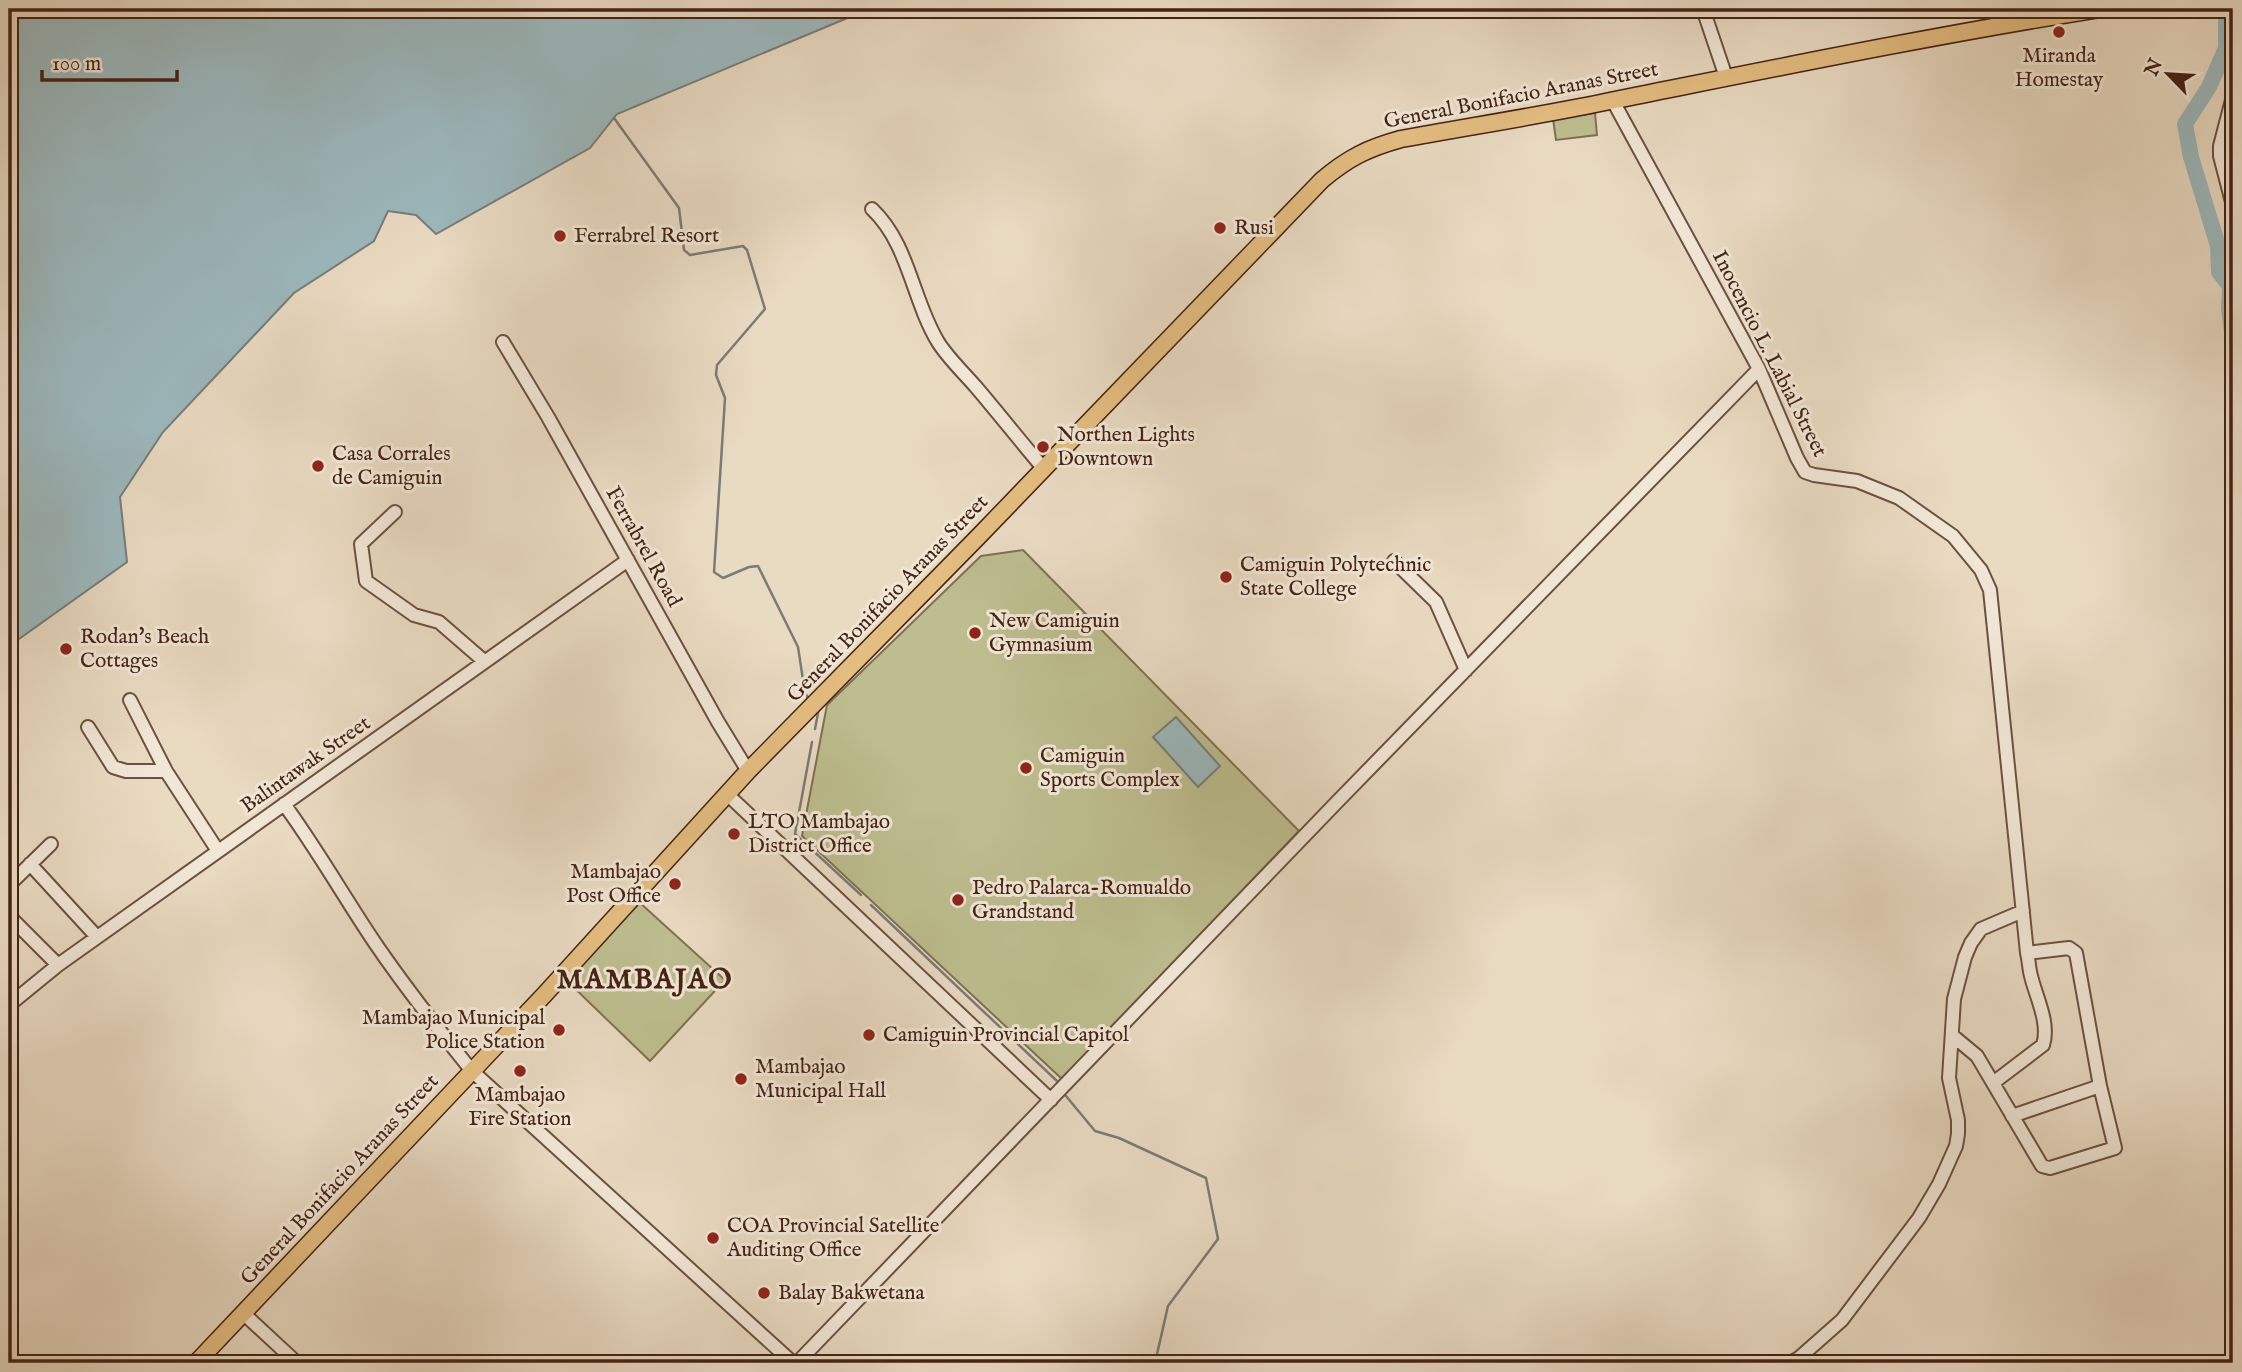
<svg xmlns="http://www.w3.org/2000/svg" width="2242" height="1372" font-family="'IM FELL English',serif">
  <style>
    .green { fill: #bdbd8f; stroke: #817052; stroke-width: 2 }
    .water { fill: #9cb8bd; stroke: #797c79; stroke-width: 2 }
    .lines { fill: none; stroke-linecap: round; stroke-linejoin: round }
    .stream { stroke: #797c79; stroke-width: 2.5 }
    .river { stroke: #9cb8bd; stroke-width: 16 }
    .minor-casing { stroke: #6e5040; stroke-width: 16 }
    .major-casing { stroke: #452214; stroke-width: 19 }
    .minor { stroke: #f1e7d7; stroke-width: 12 }
    .major { stroke: #e4bd81; stroke-width: 16 }
    .poi-dot { fill: #8f2418; stroke: #f1e7d7; stroke-width: 2.5 }
    .labels { text-anchor: middle; dominant-baseline: central; stroke-width: 6; stroke-linejoin: round; paint-order: stroke }
    .poi-label { font-size: 21px; fill: #452214; stroke: #f1e7d7; text-anchor: start }
    .street-label { font-size: 21px; fill: #452214; stroke: #f1e7d7 }
    .district-label { font-size: 28px; font-weight: bold; letter-spacing: 2px; fill: #452214; stroke: #f1e7d7 }
  </style>
  <rect width="100%" height="100%" fill="#e9dac2"/>
  <filter id="stains"><feTurbulence type="fractalNoise" baseFrequency=".00286" numOctaves="4"/><feColorMatrix values="0 0 0 0 .2 0 0 0 0 .09 0 0 0 0 .02 0 0 0 .5 -.17"/></filter>
  <radialGradient id="worn" r=".72"><stop offset=".6" stop-color="#630" stop-opacity="0"/><stop offset="1" stop-color="#630" stop-opacity=".3"/></radialGradient>
  <!-- green -->
  <path class="green" d="M1595 113 1597 135 1556 140 1553 119Z
    M1023 550 1299 831 1062 1079 802 836 827 705 981 556Z
    M639 902 725 980 650 1061 567 981Z"/>
  <!-- water -->
  <path class="water" d="M9 9H869L617 114 590 148 436 234 416 215 388 211 374 241 294 293 163 432 120 497 127 562 9 646Z
    M1176 717 1220 766 1198 787 1153 737Z"/>
  <g class="lines">
    <!-- stream -->
    <path class="stream" d="M614 118 679 208 684 250 690 255 743 246 747 250 765 309 717 365 716 375 725 398 714 572 723 578 749 567 758 566 798 647 805 693 810 701
      M815 729 818 713 816 709
      M812 742 795 834 861 895
      M871 905 1057 1081
      M1066 1096 1095 1131 1119 1138 1206 1178 1218 1239 1168 1306 1155 1363"/>
    <!-- river -->
    <path class="river" d="M2226 9V48L2209 87 2185 124 2191 157 2218 246 2219 272 2230 286 2229 308 2233 341"/>
    <!-- minor casing -->
    <g class="minor-casing">
      <path id="minor" d="M1703 9 1726 77
        M2233 96 2220 146V156L2233 206
        M1613 101 1759 369 1797 458 1805 472 1814 475 1857 481 1899 498 1953 536 1981 570 1990 590 2027 953C2029 961 2029 969 2031 976 2036 997 2050 1023 2043 1045L1993 1083
        M872 209C909 244 912 299 938 342 948 358 963 372 976 387 999 414 1021 442 1044 469
        M503 342 548 417 718 722 748 771
        M395 512 361 544 366 581 414 615 439 622 484 661
        M1394 561 1436 602 1466 670
        M130 700 166 771 218 851
        M88 727 113 767 126 771H166
        M727 794 1051 1100
        M284 804C317 849 344 897 375 943 405 987 438 1029 472 1071L793 1363
        M30 864 97 937
        M9 885 51 844
        M9 916 58 965
        M9 1005 58 965 628 560
        M1953 1036 1977 1056 2042 1166 2050 1168 2115 1148 2100 1086 2076 953 2069 948 2027 953
        M2012 1116 2100 1086
        M243 1313 297 1363
        M797 1363 1336 803 1759 369
        M1790 1363 1799 1358 1842 1320 1919 1218 1939 1184 1956 1146 1958 1134V1120L1949 1078 1954 999 1965 957 1971 943 1981 929 2023 911"/>
    </g>
    <!-- major casing -->
    <g class="major-casing">
      <path id="major" d="M196 1363 545 994 748 771 978 537 1322 180C1348 158 1368 148 1401 139 1472 126 1544 115 1615 100 1776 68 1936 35 2099 9"/>
    </g>
    <!-- minor -->
    <use href="#minor" class="minor"/>
    <!-- major -->
    <use href="#major" class="major"/>
  </g>
  <!-- markers -->
  <g class="poi-dot">
    <circle cx="2059" cy="32" r="7"/>
    <circle cx="1220" cy="228" r="7"/>
    <circle cx="560" cy="236" r="7"/>
    <circle cx="1043" cy="447" r="7"/>
    <circle cx="318" cy="466" r="7"/>
    <circle cx="1226" cy="577" r="7"/>
    <circle cx="975" cy="633" r="7"/>
    <circle cx="66" cy="649" r="7"/>
    <circle cx="1026" cy="768" r="7"/>
    <circle cx="734" cy="834" r="7"/>
    <circle cx="675" cy="884" r="7"/>
    <circle cx="958" cy="900" r="7"/>
    <circle cx="559" cy="1030" r="7"/>
    <circle cx="869" cy="1035" r="7"/>
    <circle cx="520" cy="1071" r="7"/>
    <circle cx="741" cy="1079" r="7"/>
    <circle cx="713" cy="1238" r="7"/>
    <circle cx="764" cy="1293" r="7"/>
  </g>
  <g class="labels">
    <!-- poi labels -->
    <g class="poi-label">
      <text x="2059" y="56" text-anchor="middle">Miranda<tspan x="2059" dy="24">Homestay</tspan></text>
      <text x="1234" y="228">Rusi</text>
      <text x="574" y="236">Ferrabrel Resort</text>
      <text x="1057" y="435">Northen Lights<tspan x="1057" dy="24">Downtown</tspan></text>
      <text x="332" y="454">Casa Corrales<tspan x="332" dy="24">de Camiguin</tspan></text>
      <text x="1240" y="565">Camiguin Polytechnic<tspan x="1240" dy="24">State College</tspan></text>
      <text x="989" y="621">New Camiguin<tspan x="989" dy="24">Gymnasium</tspan></text>
      <text x="80" y="637">Rodan's Beach<tspan x="80" dy="24">Cottages</tspan></text>
      <text x="1040" y="756">Camiguin<tspan x="1040" dy="24">Sports Complex</tspan></text>
      <text x="748" y="822">LTO Mambajao<tspan x="748" dy="24">District Office</tspan></text>
      <text x="661" y="872" text-anchor="end">Mambajao<tspan x="661" dy="24">Post Office</tspan></text>
      <text x="972" y="888">Pedro Palarca-Romualdo<tspan x="972" dy="24">Grandstand</tspan></text>
      <text x="545" y="1018" text-anchor="end">Mambajao Municipal<tspan x="545" dy="24">Police Station</tspan></text>
      <text x="883" y="1035">Camiguin Provincial Capitol</text>
      <text x="755" y="1067">Mambajao<tspan x="755" dy="24">Municipal Hall</tspan></text>
      <text x="520" y="1095" text-anchor="middle">Mambajao<tspan x="520" dy="24">Fire Station</tspan></text>
      <text x="727" y="1226">COA Provincial Satellite<tspan x="727" dy="24">Auditing Office</tspan></text>
      <text x="778" y="1293">Balay Bakwetana</text>
    </g>
    <!-- street labels -->
    <g class="street-label">
      <text transform="translate(1521 96) rotate(-11)">General Bonifacio Aranas Street</text>
      <text transform="translate(1769 354) rotate(63)">Inocencio L. Labial Street</text>
      <text transform="translate(643 547) rotate(61)">Ferrabrel Road</text>
      <text transform="translate(888 599) rotate(-46)">General Bonifacio Aranas Street</text>
      <text transform="translate(306 765) rotate(-35)">Balintawak Street</text>
      <text transform="translate(340 1180) rotate(-47)">General Bonifacio Aranas Street</text>
    </g>
    <!-- district labels -->
    <g class="district-label">
      <text x="645" y="980">MAMBAJAO</text>
    </g>
  </g>
  <!-- margin -->
  <rect width="2242" height="1372" fill="none" stroke="#e9dac2" stroke-width="35"/>
  <rect x="10" y="10" width="2221" height="1351" fill="none" stroke="#452214" stroke-width="3.5"/>
  <rect x="18" y="18" width="2207" height="1337" fill="none" stroke="#452214" stroke-width="2"/>
  <!-- north arrow -->
  <g transform="translate(2168 74) rotate(295)" stroke="#f1e7d7" stroke-width="5" paint-order="stroke">
  <path d="M0-5L12 26L0 18L-12 26Z" fill="#452214"/>
  <text y="-10" font-size="19" font-weight="bold" text-anchor="middle" fill="#452214">N</text>
  </g>
  <!-- scale -->
  <path d="M42 70v10h135v-10" fill="none" stroke="#452214" stroke-width="3.5"/>
  <text x="52" y="70" font-size="21" fill="#452214" stroke="#f1e7d7" stroke-width="5" paint-order="stroke">100 m</text>
  <rect width="100%" height="100%" filter="url(#stains)"/>
  <rect width="100%" height="100%" fill="url(#worn)"/>
</svg>
